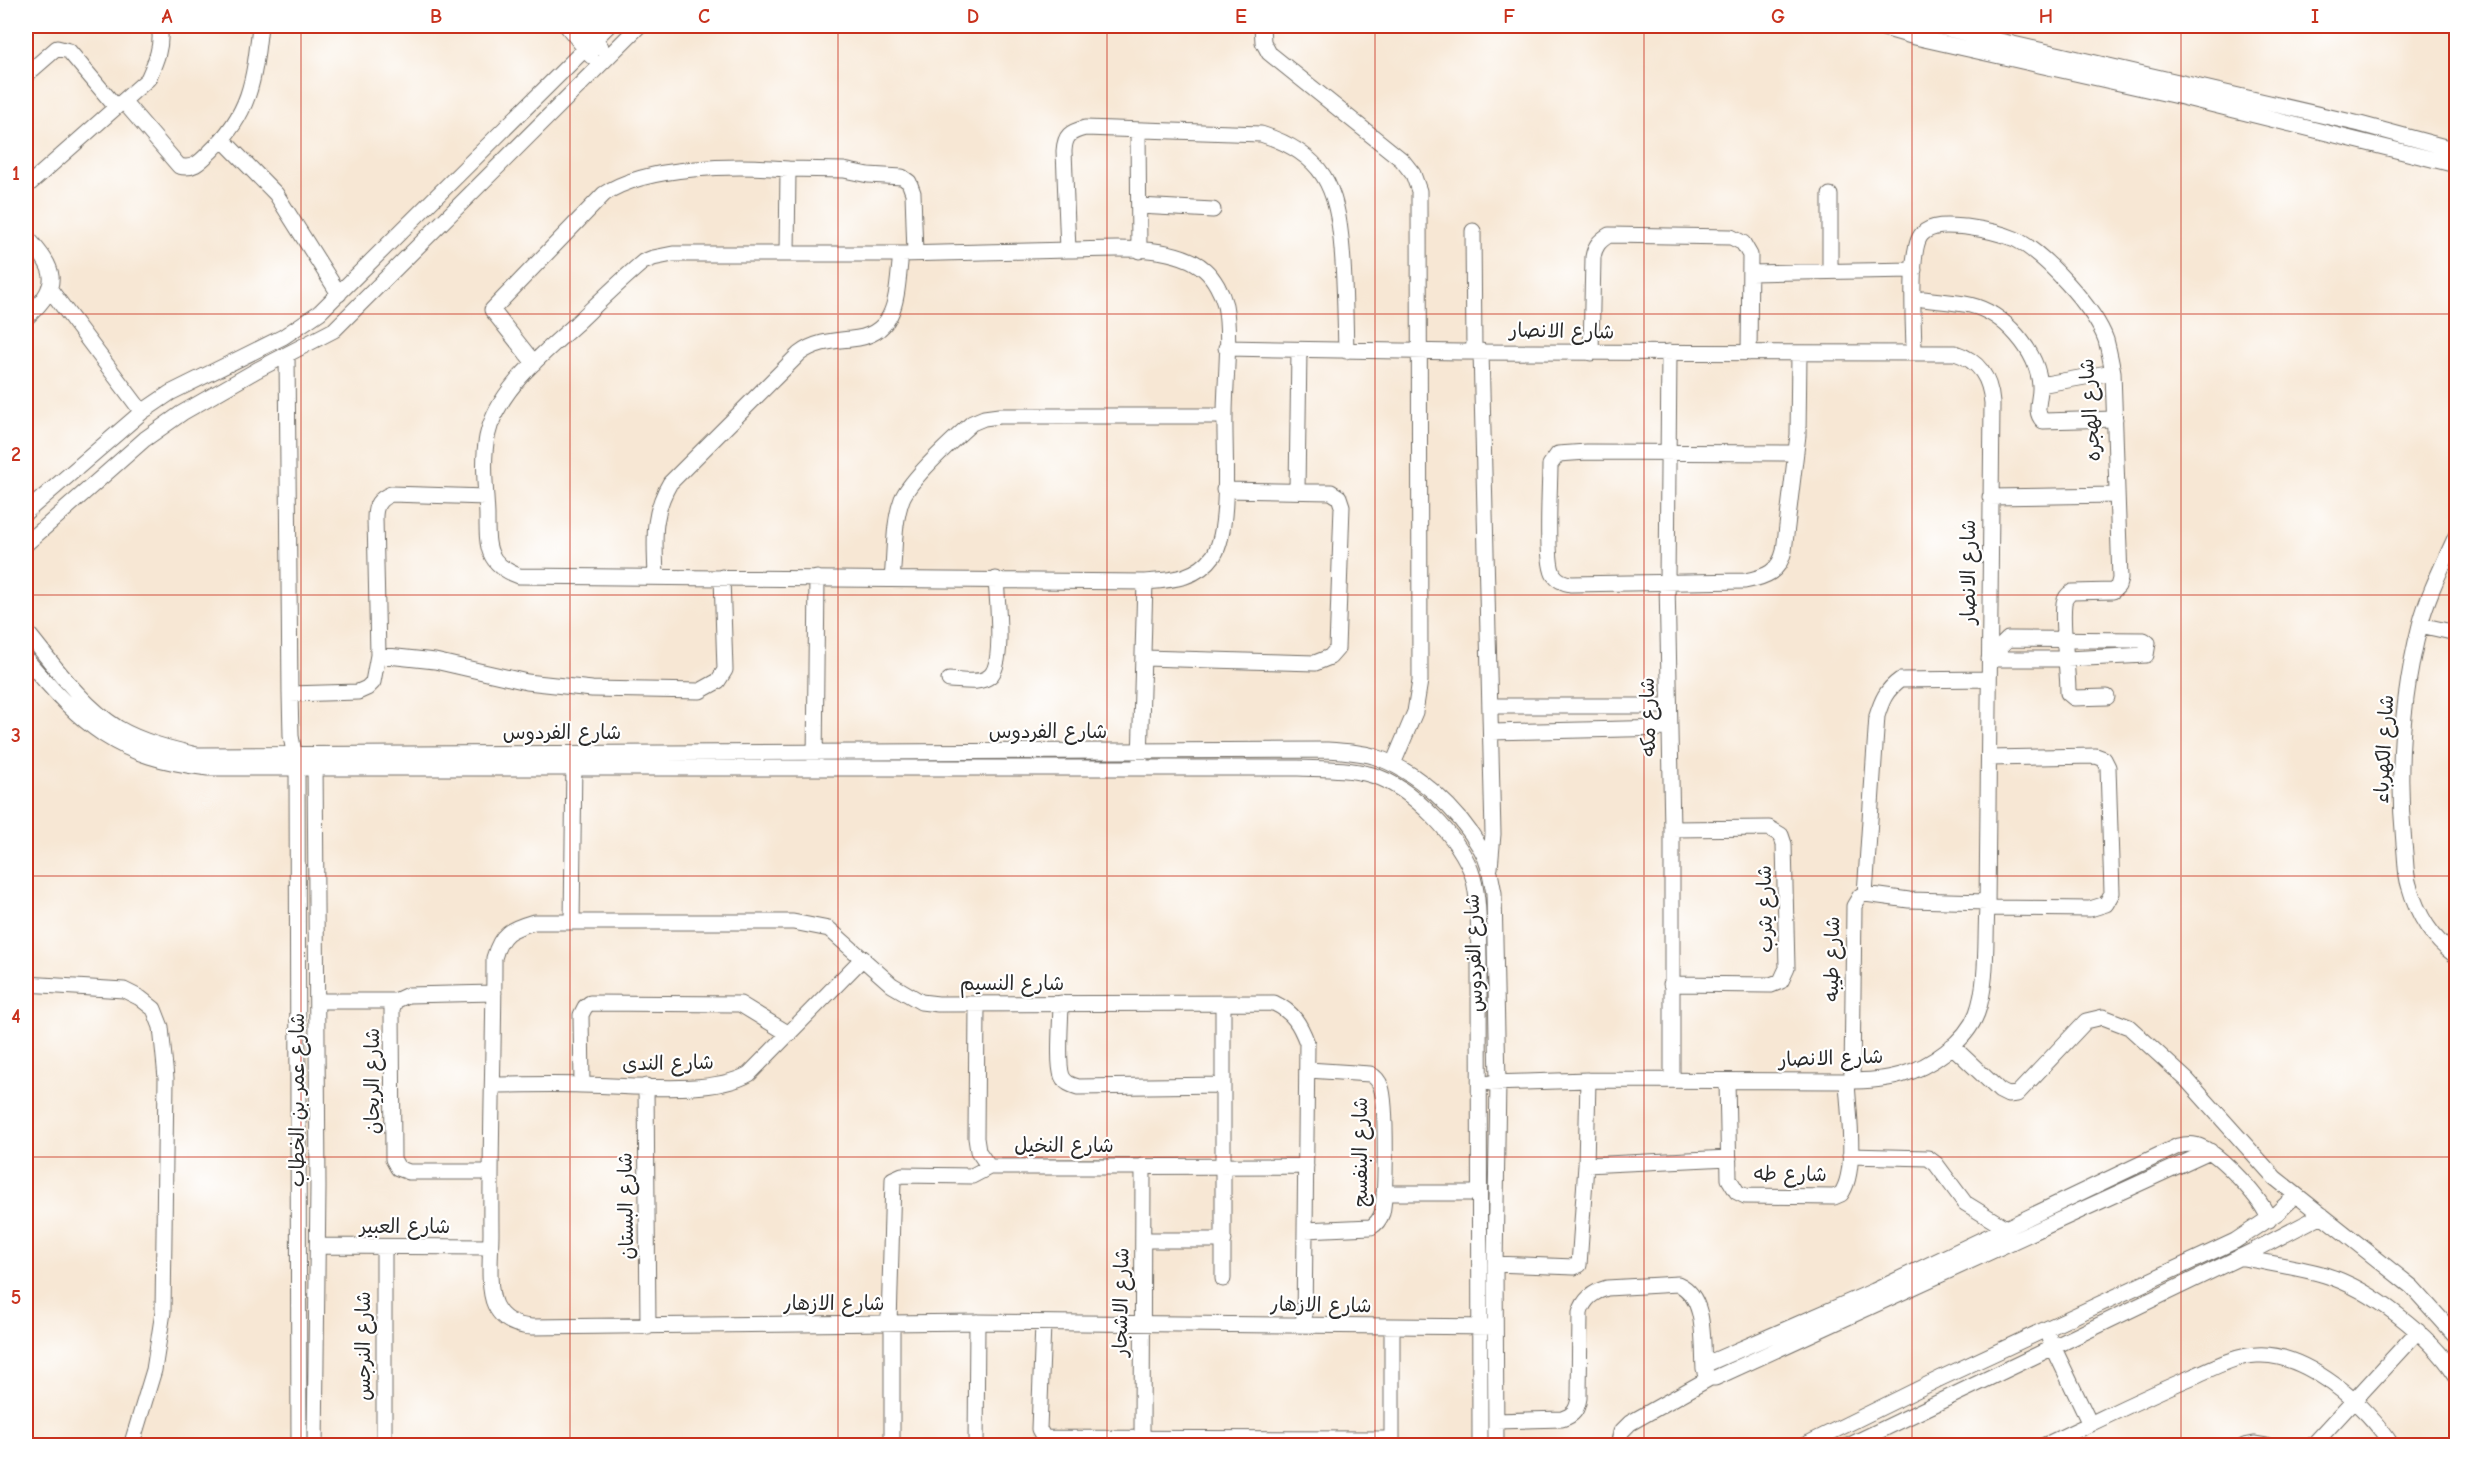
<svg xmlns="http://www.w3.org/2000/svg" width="2482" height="1471" font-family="'Comic Neue','Playpen Sans Arabic',sans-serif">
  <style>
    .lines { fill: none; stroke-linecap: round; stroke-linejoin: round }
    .minor-casing { stroke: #726d66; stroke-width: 17 }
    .minor { stroke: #fff; stroke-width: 15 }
    .grid { fill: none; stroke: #c8321e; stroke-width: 1.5; stroke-opacity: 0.55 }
    .labels { text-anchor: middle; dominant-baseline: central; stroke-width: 4.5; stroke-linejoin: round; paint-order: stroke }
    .street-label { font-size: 20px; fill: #2b2b2b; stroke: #fff }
    .neatline { fill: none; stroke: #c8321e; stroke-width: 2 }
    .grid-label { font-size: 20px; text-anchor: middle; font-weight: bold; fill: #c8321e }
  </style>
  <rect width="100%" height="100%" fill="#fff"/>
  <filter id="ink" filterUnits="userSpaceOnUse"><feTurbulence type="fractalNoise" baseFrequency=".0167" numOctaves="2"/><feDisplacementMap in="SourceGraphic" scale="12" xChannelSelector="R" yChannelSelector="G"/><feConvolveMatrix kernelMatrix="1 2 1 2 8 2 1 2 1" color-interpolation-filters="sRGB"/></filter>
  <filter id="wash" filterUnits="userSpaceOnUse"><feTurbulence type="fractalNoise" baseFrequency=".008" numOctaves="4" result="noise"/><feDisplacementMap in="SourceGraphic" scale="24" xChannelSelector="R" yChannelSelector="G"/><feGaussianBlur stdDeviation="1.35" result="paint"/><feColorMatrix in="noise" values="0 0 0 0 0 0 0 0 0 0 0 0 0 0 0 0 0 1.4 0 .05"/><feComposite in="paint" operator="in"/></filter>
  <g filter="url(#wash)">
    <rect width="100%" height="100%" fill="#f7e7d4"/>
  </g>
  <g filter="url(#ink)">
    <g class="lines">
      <!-- minor casing -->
      <g class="minor-casing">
        <path id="minor" d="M567 26 591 56
          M583 26 601 47
          M1262 26 1263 42 1269 53 1402 160 1413 174 1419 191 1420 681 1415 712 1393 764
          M1877 26 1915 37 2182 97 2456 165
          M1935 26 2360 124 2456 150
          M26 75 57 48 69 51 116 107
          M124 102 179 166C193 170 200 162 210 152 251 113 254 79 260 26
          M1138 130 1139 251
          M223 140 276 194 339 294
          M788 169 844 170 868 175 902 177 909 182 913 193 915 254
          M26 187 148 79C156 61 163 45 159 26
          M1139 206 1213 210
          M1473 231 1474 351
          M26 236C56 270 63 284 26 318
          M1068 250C1108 250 1174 242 1205 270 1214 278 1222 293 1225 305 1231 337 1225 382 1225 415 1224 448 1231 528 1214 555 1197 579 1172 580 1145 582L519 576C486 564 487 546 487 515 486 490 482 462 487 437 497 390 542 355 576 324 598 303 619 282 643 262L653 258 673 254H901Z
          M1068 250 1064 151C1065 135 1070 132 1085 128L1261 134C1324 154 1337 187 1342 249 1345 283 1345 317 1346 351
          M1830 271V195
          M1750 273 1914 270
          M49 288 142 412
          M1923 299C1939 301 1955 302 1970 305 2004 313 2038 351 2040 386 2041 399 2033 411 2043 421L2115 419
          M1226 348 1461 352 1955 353C1980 361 1990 378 1992 403L1987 908C1985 940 1988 983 1977 1013 1966 1042 1930 1067 1901 1075 1884 1080 1865 1081 1847 1081L1588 1080 1490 1083
          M1481 351 1493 834 1490 868
          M1669 352 1667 583 1672 829V1080
          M1914 352C1914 329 1908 248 1922 234 1933 223 1952 226 1966 227 1981 229 2001 233 2015 239 2045 254 2095 309 2106 340 2109 351 2111 362 2113 372L2120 579 2118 586 2113 591 2072 592C2067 595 2065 598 2064 603 2061 628 2068 666 2068 693L2074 698 2107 697
          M1591 353 1593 257C1595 246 1599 241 1609 235L1731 237 1743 243 1750 255 1749 353
          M287 355 290 694 291 736 297 769 299 1446
          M534 363 492 310 604 194C647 165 737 165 788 169L787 254
          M2040 385 2113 372
          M1795 453 1587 452 1558 454 1550 465C1550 486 1545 562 1554 575 1558 581 1564 583 1571 584L1745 581C1766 577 1779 572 1784 551L1798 435 1799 353
          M1297 490 1299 350
          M1990 497 2115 495
          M26 512 142 412 170 393 283 337 320 312 608 26
          M2456 536C2443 565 2428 594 2420 625 2402 696 2397 772 2404 844 2406 857 2405 873 2409 885 2417 914 2432 939 2456 956
          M26 544 145 439 182 413 257 370 334 330 639 26
          M656 577C655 541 651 515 670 483L799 354C815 342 831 341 851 339 900 335 896 292 901 254
          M892 579C895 553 893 523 902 499 911 478 954 439 972 423L984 418 999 416H1225
          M2420 625 2456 633
          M26 631C54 665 81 705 118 728 142 742 171 749 197 755L1327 750C1343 751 1359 752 1373 756 1416 770 1459 810 1481 849 1489 862 1491 878 1494 893L1498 1082 1495 1264 1496 1446
          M378 655 435 661 527 682 592 689 700 691 718 681 725 670 722 577
          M1145 658 1315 663 1330 657 1337 649 1342 506 1339 497 1331 492 1224 490
          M26 659C83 726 117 758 208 768H1298C1323 769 1348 768 1372 775 1410 786 1462 839 1473 877 1480 903 1478 932 1479 960L1480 1446
          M1989 659H2067L2146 655 2148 643 2144 640 2008 639 2001 646 1996 659
          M949 680C960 680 980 685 990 676 1005 663 997 600 996 579
          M290 694 358 692 367 688 373 682 378 655 375 518C375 505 379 499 391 494L486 497
          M1491 706H1668
          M1491 732 1668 728
          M315 759 318 1187 315 1446
          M815 761 817 578
          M1140 761 1145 582
          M1865 894 1877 716C1882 700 1886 690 1900 680L1989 679
          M1987 908 2090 909 2106 904 2112 893 2108 767 2104 759 2096 756 1989 758
          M572 922 574 760
          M26 984 124 990 140 998 154 1009 161 1027 166 1078 163 1312 154 1370 131 1446
          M1671 984 1771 985 1781 981 1787 968 1784 844 1781 835 1769 828 1672 829
          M317 1001H395
          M1061 1003C1061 1019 1057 1063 1062 1076 1065 1083 1071 1085 1078 1087L1222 1085
          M1223 1003V1279
          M977 1004 976 1138 978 1151 989 1167 1306 1166
          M1952 1046 2000 1091 2008 1095 2017 1094 2086 1021 2103 1017 2129 1027 2187 1080 2275 1178 2412 1287 2456 1336
          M1727 1081 1729 1179 1737 1192 1745 1196 1834 1197 1841 1194C1858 1171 1848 1110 1847 1081
          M1852 1081 1854 906 1860 896 1865 894 1909 900 1987 902
          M494 1085C523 1085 552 1084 582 1085 627 1085 711 1096 749 1074L863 958
          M582 1085 581 1015 585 1007 590 1003 740 1004 789 1034
          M646 1086 648 1327
          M2210 1151 1715 1378 1707 1377 1705 1373 1706 1364 1711 1362 1874 1291 2178 1146C2186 1144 2194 1143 2201 1147 2220 1154 2263 1200 2269 1220
          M1850 1156 1928 1158 1936 1164 1965 1203 2004 1227
          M1586 1165 1729 1158
          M491 1172H409L398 1168 393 1159 392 1009 395 1001 408 995 494 993
          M1384 1193H1479
          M1305 1230 1371 1227C1376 1224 1380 1219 1382 1213 1386 1196 1387 1103 1381 1087 1379 1081 1376 1077 1370 1074L1308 1070
          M1143 1240H1224
          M318 1246 491 1247
          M2239 1257C2267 1263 2297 1267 2325 1275 2371 1289 2430 1335 2456 1375
          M1495 1264 1574 1267 1579 1265 1586 1165 1588 1080
          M889 1324 893 1179 902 1175 972 1176 989 1167
          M892 1324V1446
          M1043 1324 1039 1429 1044 1438 1392 1439
          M1304 1324 1307 1043C1300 1024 1293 1012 1274 1003L938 1004 921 1002 892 985 829 929 793 922H534C510 929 501 933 494 958 494 1049 490 1141 491 1232 491 1252 487 1288 495 1305 502 1320 516 1326 532 1327L977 1322 1495 1327
          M1392 1327V1446
          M2049 1338 2090 1424
          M1496 1421 1562 1419C1574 1415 1577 1410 1579 1398L1580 1313C1584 1299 1593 1292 1607 1288L1678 1284C1707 1297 1702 1340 1704 1369
          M1142 1439 1143 1166
          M384 1446V1247
          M976 1446 977 1322
          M1618 1446 1621 1432 1630 1423 1710 1378
          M1803 1446 1941 1378 2235 1241 2277 1213 2296 1195
          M1848 1446 2259 1248 2322 1215
          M2043 1446C2093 1423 2142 1398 2192 1377 2213 1368 2234 1356 2257 1355 2306 1352 2368 1406 2392 1446
          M2244 1446 2254 1444 2266 1446
          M2312 1446 2418 1331"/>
      </g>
      <!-- minor -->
      <use href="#minor" class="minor"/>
    </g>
  </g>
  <!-- grid -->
  <path class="grid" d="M301 26V1446M570 26V1446M838 26V1446M1107 26V1446M1375 26V1446M1644 26V1446M1912 26V1446M2181 26V1446M26 314H2456M26 595H2456M26 876H2456M26 1157H2456"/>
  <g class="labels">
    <!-- street labels -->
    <g class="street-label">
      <text transform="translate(1562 331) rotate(1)">شارع الانصار</text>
      <text transform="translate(2090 410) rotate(-94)">شارع الهجره</text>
      <text transform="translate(1968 572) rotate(-90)">شارع الانصار</text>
      <text transform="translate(1648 717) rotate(-91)">شارع مكه</text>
      <text x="1048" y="731">شارع الفردوس</text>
      <text x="562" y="732">شارع الفردوس</text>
      <text transform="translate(2384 749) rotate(-87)">شارع الكهرباء</text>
      <text transform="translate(1765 909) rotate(-91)">شارع يثرب</text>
      <text transform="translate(1474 953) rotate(-92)">شارع الفردوس</text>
      <text transform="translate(1832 959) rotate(-89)">شارع طيبه</text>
      <text x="1012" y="983">شارع النسيم</text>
      <text transform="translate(1831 1058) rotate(-2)">شارع الانصار</text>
      <text transform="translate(668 1063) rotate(-1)">شارع الندى</text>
      <text transform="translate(372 1081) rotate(-90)">شارع الريحان</text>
      <text transform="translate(297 1100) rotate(-90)">شارع عمر بن الخطاب</text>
      <text x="1064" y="1145">شارع النخيل</text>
      <text transform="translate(1360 1152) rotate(-90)">شارع البنفسج</text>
      <text transform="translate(1790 1174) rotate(1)">شارع طه</text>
      <text transform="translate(626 1206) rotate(-91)">شارع البستان</text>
      <text x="405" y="1226">شارع العبير</text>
      <text transform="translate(1121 1302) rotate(-89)">شارع الاشجار</text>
      <text x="834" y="1303">شارع الازهار</text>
      <text transform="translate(1321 1305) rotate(1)">شارع الازهار</text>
      <text transform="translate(363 1346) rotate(-90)">شارع النرجس</text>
    </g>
  </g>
  <!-- margin -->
  <rect width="2482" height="1471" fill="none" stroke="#fff" stroke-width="66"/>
  <rect x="33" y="33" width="2416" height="1405" class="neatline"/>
  <g class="grid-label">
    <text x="167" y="23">A</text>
    <text x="436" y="23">B</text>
    <text x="704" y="23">C</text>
    <text x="973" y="23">D</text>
    <text x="1241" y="23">E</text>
    <text x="1509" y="23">F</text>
    <text x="1778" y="23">G</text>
    <text x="2046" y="23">H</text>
    <text x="2315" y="23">I</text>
    <text x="16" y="180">1</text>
    <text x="16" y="461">2</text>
    <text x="16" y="742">3</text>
    <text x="16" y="1023">4</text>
    <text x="16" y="1304">5</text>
  </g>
</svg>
